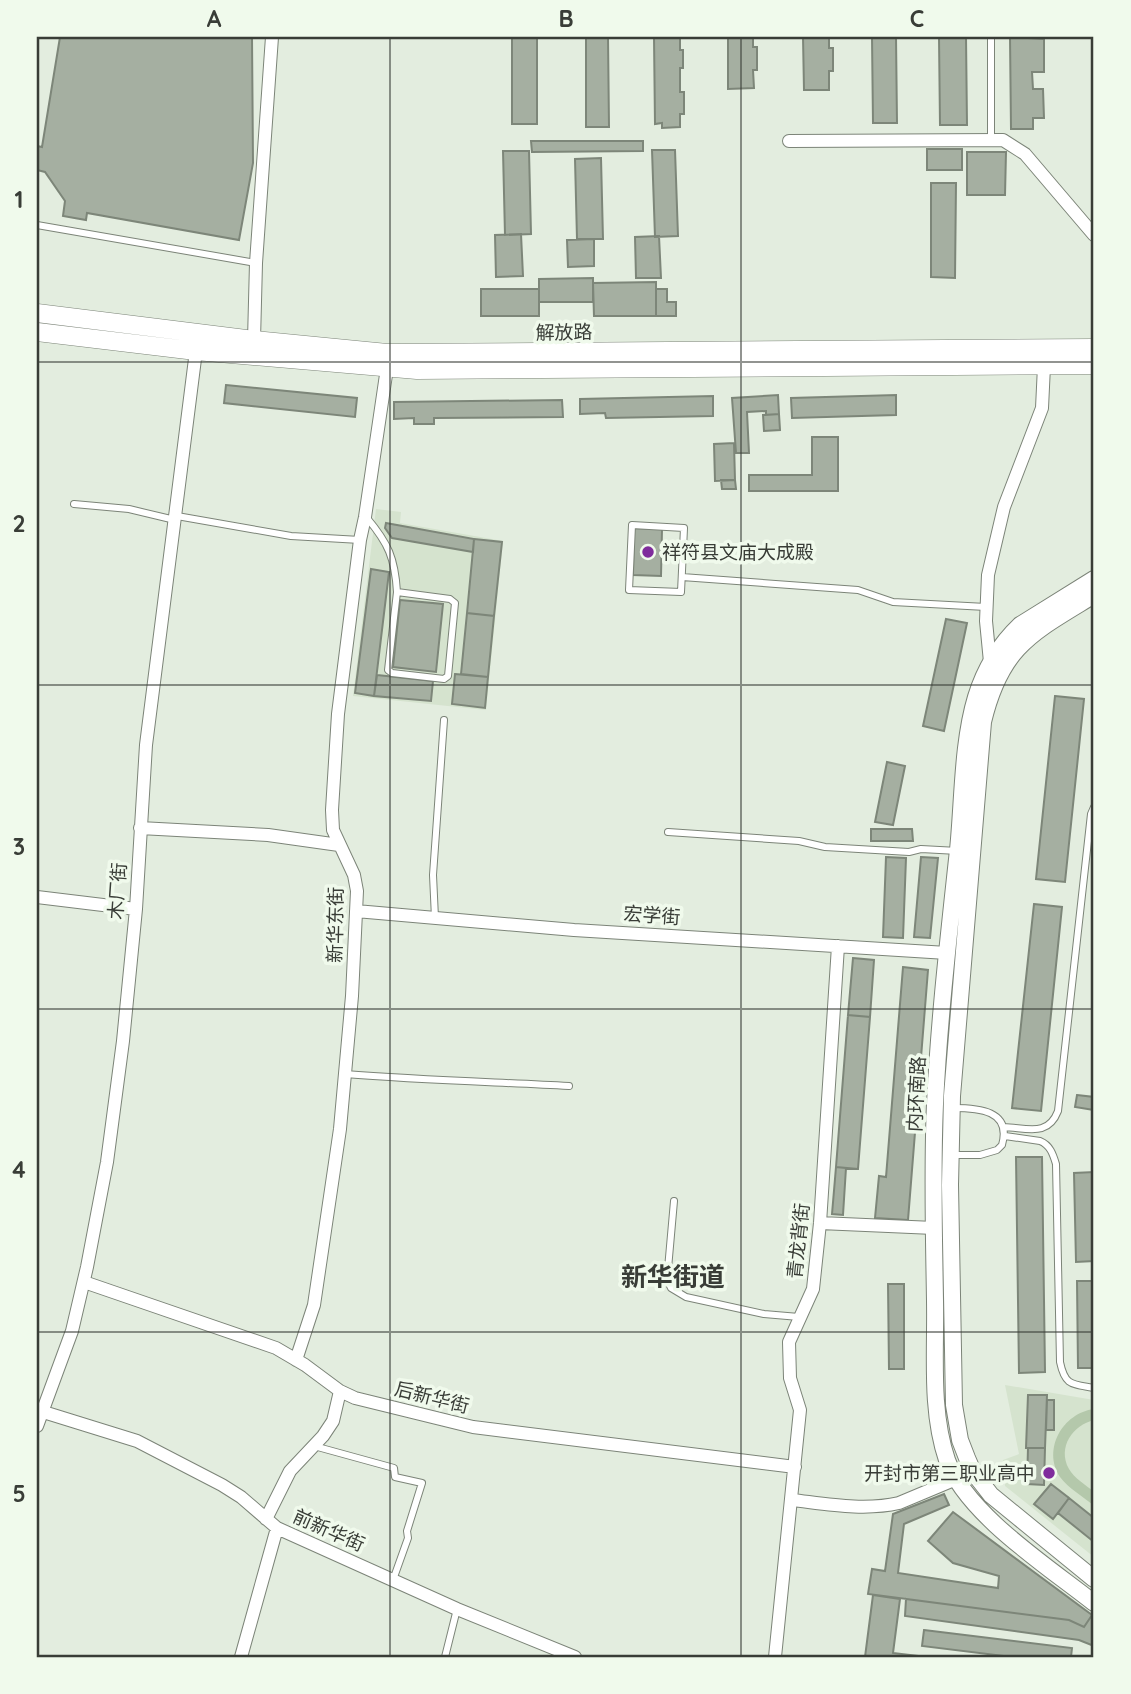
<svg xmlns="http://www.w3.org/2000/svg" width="1131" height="1694" font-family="Quicksand,'Noto Sans SC',sans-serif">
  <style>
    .built { fill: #d5e3ce }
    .green { fill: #b4c8ab }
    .building { fill: #a5afa1; stroke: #7d8679; stroke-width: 2 }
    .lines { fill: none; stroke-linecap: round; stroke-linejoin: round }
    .service-casing { stroke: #7c8478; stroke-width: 8 }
    .minor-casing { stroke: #7c8478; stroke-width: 14 }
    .tertiary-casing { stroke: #7c8478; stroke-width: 18 }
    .secondary-casing { stroke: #7c8478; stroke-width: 19 }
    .service { stroke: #fff; stroke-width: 6 }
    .minor { stroke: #fff; stroke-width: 12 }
    .tertiary { stroke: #fff; stroke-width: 16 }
    .secondary { stroke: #fff; stroke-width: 18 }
    .grid { fill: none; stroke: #393d37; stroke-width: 2; stroke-opacity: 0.55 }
    .poi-dot { fill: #7f2c9c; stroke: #f0faec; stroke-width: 2.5 }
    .labels { text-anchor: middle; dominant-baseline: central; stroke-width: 7; stroke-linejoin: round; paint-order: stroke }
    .street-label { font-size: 19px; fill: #393d37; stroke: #f0faec }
    .poi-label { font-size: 19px; fill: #393d37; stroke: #f0faec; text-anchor: start }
    .district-label { font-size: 26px; font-weight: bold; fill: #393d37; stroke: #f0faec }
    .neatline { fill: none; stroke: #393d37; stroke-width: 2.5 }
    .grid-label { font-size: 23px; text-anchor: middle; font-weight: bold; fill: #393d37 }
  </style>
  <rect width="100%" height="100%" fill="#e3eddf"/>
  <!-- built -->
  <path class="built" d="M376 509 401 512 400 523 503 541 486 710 353 696Z
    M1005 1385 1094 1400V1557L1005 1486 1003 1460 1019 1454Z"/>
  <!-- green -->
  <path class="green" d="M1094 1409V1420C1073 1425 1057 1447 1069 1469 1074 1478 1086 1485 1094 1492V1506C1084 1497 1068 1488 1060 1477 1042 1449 1063 1413 1094 1409Z"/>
  <!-- building -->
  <path class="building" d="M60 37H252L253 163 239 240 87 213 86 220 63 216 65 201 45 172 37 170V146L42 147Z
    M512 37H537V124H512Z
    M586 37H608L609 127H586Z
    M654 37H680V50H683V68H680V92H684V114H680V127L662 128V123L655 124Z
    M728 37H753V47H757V70H753L754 88 728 89Z
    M803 37H829V48H833V71H829V90H804Z
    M872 37H896L897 123H873Z
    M939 37H966L967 125H940Z
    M1010 37 1044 39V72H1032L1033 89H1043L1044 118H1033V129H1011Z
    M531 141H643V151L532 152Z
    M927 149H962V170H927Z
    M652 150H675L678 236 655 237Z
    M503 151H529L531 234 505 235Z
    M967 152H1006L1005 195H967Z
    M601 158 603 239H577L575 159Z
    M931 183H956L955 278 931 277Z
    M521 234 523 276 496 277 495 235Z
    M659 236 661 278H636L635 237Z
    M594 239V266L568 267 567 240Z
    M593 278V302H539V279Z
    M656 282V316H594L593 283Z
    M481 289H539V316H481Z
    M656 289H667V302H676V316H656Z
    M226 385 357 398 355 417 224 403Z
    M778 395 779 414 766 415V411L747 412 749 453H736L732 398Z
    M896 395V415L792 418 791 398Z
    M713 396V416L606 418 605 413 580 414V399Z
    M562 400 563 417 434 418V424H414V418L394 419V402Z
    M779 414 780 430 764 431 763 415Z
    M812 437H838V491H749V475H812Z
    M734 443 735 480 715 481 714 444Z
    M721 480H735L736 489H722Z
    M386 523 474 539 473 552 392 538 385 528Z
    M634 528 662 529 661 576 633 575Z
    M474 539 502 542 494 616 467 613Z
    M371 569 389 572 374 696 355 693Z
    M400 600 443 604 436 672 393 667Z
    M467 613 494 616 488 677 461 674Z
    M946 619 967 623 944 731 923 726Z
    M455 674 488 677 485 708 452 704Z
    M377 675 433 681 431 701 374 696Z
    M1055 696 1084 699 1065 882 1036 879Z
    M887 762 905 766 893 825 875 822Z
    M871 829H912L913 841H871Z
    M886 857 906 858 903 938 883 937Z
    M921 857 938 858 930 938 914 937Z
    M1034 904 1062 907 1041 1111 1012 1108Z
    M853 958 874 960 870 1017 848 1015Z
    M903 967 928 970 908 1220 875 1218 879 1176 886 1177Z
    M848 1015 870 1017 858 1169 836 1167Z
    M1077 1095 1094 1097V1110L1075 1107Z
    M1016 1157H1042L1045 1372 1019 1373Z
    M836 1167 846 1168 843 1215 832 1214Z
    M1094 1172V1261L1076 1262 1074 1173Z
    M1077 1281H1094V1368H1078Z
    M888 1284H904V1369H889Z
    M1028 1395H1047L1045 1448H1026Z
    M1047 1400H1054V1430H1046Z
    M1028 1448H1045L1044 1485 1027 1484Z
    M1051 1484 1069 1498 1053 1519 1034 1504Z
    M944 1494 949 1505 904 1524 898 1573 998 1588 999 1576 953 1563 928 1541 953 1512 1092 1615 1084 1627 1069 1620 868 1594 872 1569 885 1571 893 1514Z
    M1069 1498 1094 1518V1542L1058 1513Z
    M873 1595 900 1599 893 1653 927 1657H865Z
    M906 1599 1069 1620 1084 1627 1092 1615 1094 1617V1646L1079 1640 905 1616Z
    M924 1630 1072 1648 1071 1657H1012L922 1646Z"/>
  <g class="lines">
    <!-- service casing -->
    <g class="service-casing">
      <path id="service" d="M991 37V140
        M37 225 256 263
        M74 504 129 509 175 520
        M177 516 291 536 360 540
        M367 518C388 543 395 558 397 592
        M632 525 684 528 681 592 629 590Z
        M682 577 858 590 893 602 986 607
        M397 592 450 599 455 603 448 676 444 679 392 673 388 670Z
        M668 832 799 841 825 847 909 852 921 849 958 851
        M435 918 433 875 444 720
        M345 1074C420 1080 494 1082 569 1086
        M953 1108C978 1108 1012 1110 1002 1145L997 1150 980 1155H953
        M1004 1127C1028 1128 1048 1137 1058 1111L1091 814 1094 807
        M1005 1136 1040 1141C1050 1145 1053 1154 1056 1164L1060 1362C1065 1386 1072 1384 1094 1388
        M674 1201 667 1280 671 1288 686 1297 764 1314 799 1317
        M314 1446 394 1468 395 1477 422 1483 407 1531 408 1538 393 1580
        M445 1657 457 1609"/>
    </g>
    <!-- minor casing -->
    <g class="minor-casing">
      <path id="minor" d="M789 141 1003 140 1025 154 1094 235
        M254 340 256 263 272 37
        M990 662 986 621 988 575 1004 507 1042 408 1044 366
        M140 828 268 835 339 845
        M37 897 136 909
        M356 911 574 930 947 953
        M820 1223 934 1228
        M84 1282 276 1348 305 1365 340 1391 355 1398 473 1427 795 1467
        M296 1360 314 1305 340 1129 352 996 357 891 354 875 333 830 332 810 338 714 360 540 365 517 387 368
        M37 1410 137 1441 222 1485 241 1497 277 1528 457 1609 575 1657
        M37 1426 72 1331 87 1267 107 1162 123 1041 136 909 146 745 196 351
        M792 1500C827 1504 864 1511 899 1503L973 1472
        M266 1519 290 1471 323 1436 333 1421 340 1391
        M241 1657 277 1528
        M775 1657 800 1410 790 1378 789 1342 813 1289 820 1223 838 946"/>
    </g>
    <!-- tertiary casing -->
    <g class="tertiary-casing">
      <path id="tertiary" d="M1094 579 1020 625C999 645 985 668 976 697 962 743 963 801 958 850 949 934 939 1019 935 1104 932 1170 934 1236 935 1301 936 1353 930 1410 947 1460 966 1514 1050 1568 1094 1603
        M1094 595C1032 633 1001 646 983 722L952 1096 950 1185 954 1405 960 1440 967 1458 973 1472 991 1495 1094 1579"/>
    </g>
    <!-- secondary casing -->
    <g class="secondary-casing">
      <path id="secondary" d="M37 313 254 340 387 353 1094 348
        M37 332 196 351 417 370 1094 365"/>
    </g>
    <!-- service -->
    <use href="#service" class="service"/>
    <!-- minor -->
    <use href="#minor" class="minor"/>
    <!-- tertiary -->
    <use href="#tertiary" class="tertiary"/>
    <!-- secondary -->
    <use href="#secondary" class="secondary"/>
  </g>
  <!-- grid -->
  <path class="grid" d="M390 37V1657M741 37V1657M37 362H1094M37 685H1094M37 1009H1094M37 1332H1094"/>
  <!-- markers -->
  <g class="poi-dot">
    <circle cx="648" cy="552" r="7"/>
    <circle cx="1049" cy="1473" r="7"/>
  </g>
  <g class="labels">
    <!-- street labels -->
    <g class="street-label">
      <text transform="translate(564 332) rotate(-1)">解放路</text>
      <text transform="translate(117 891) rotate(-86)">木厂街</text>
      <text transform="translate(652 915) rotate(4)">宏学街</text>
      <text transform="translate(335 925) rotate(-89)">新华东街</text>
      <text transform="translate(916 1094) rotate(-87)">内环南路</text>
      <text transform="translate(798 1241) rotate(-84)">青龙背街</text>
      <text transform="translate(432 1397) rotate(14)">后新华街</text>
      <text transform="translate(329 1530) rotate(24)">前新华街</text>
    </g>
    <!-- poi labels -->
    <g class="poi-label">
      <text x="662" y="552">祥符县文庙大成殿</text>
      <text x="1035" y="1473" text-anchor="end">开封市第三职业高中</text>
    </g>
    <!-- district labels -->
    <g class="district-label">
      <text x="673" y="1276">新华街道</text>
    </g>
  </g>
  <!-- border -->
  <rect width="1131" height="1694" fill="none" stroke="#f0faec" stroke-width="77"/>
  <rect x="38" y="38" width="1054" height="1618" class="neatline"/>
  <g class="grid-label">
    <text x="214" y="27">A</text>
    <text x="566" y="27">B</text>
    <text x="917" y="27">C</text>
    <text x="19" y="208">1</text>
    <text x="19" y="532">2</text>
    <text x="19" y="855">3</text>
    <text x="19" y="1178">4</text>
    <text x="19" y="1502">5</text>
  </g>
</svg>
